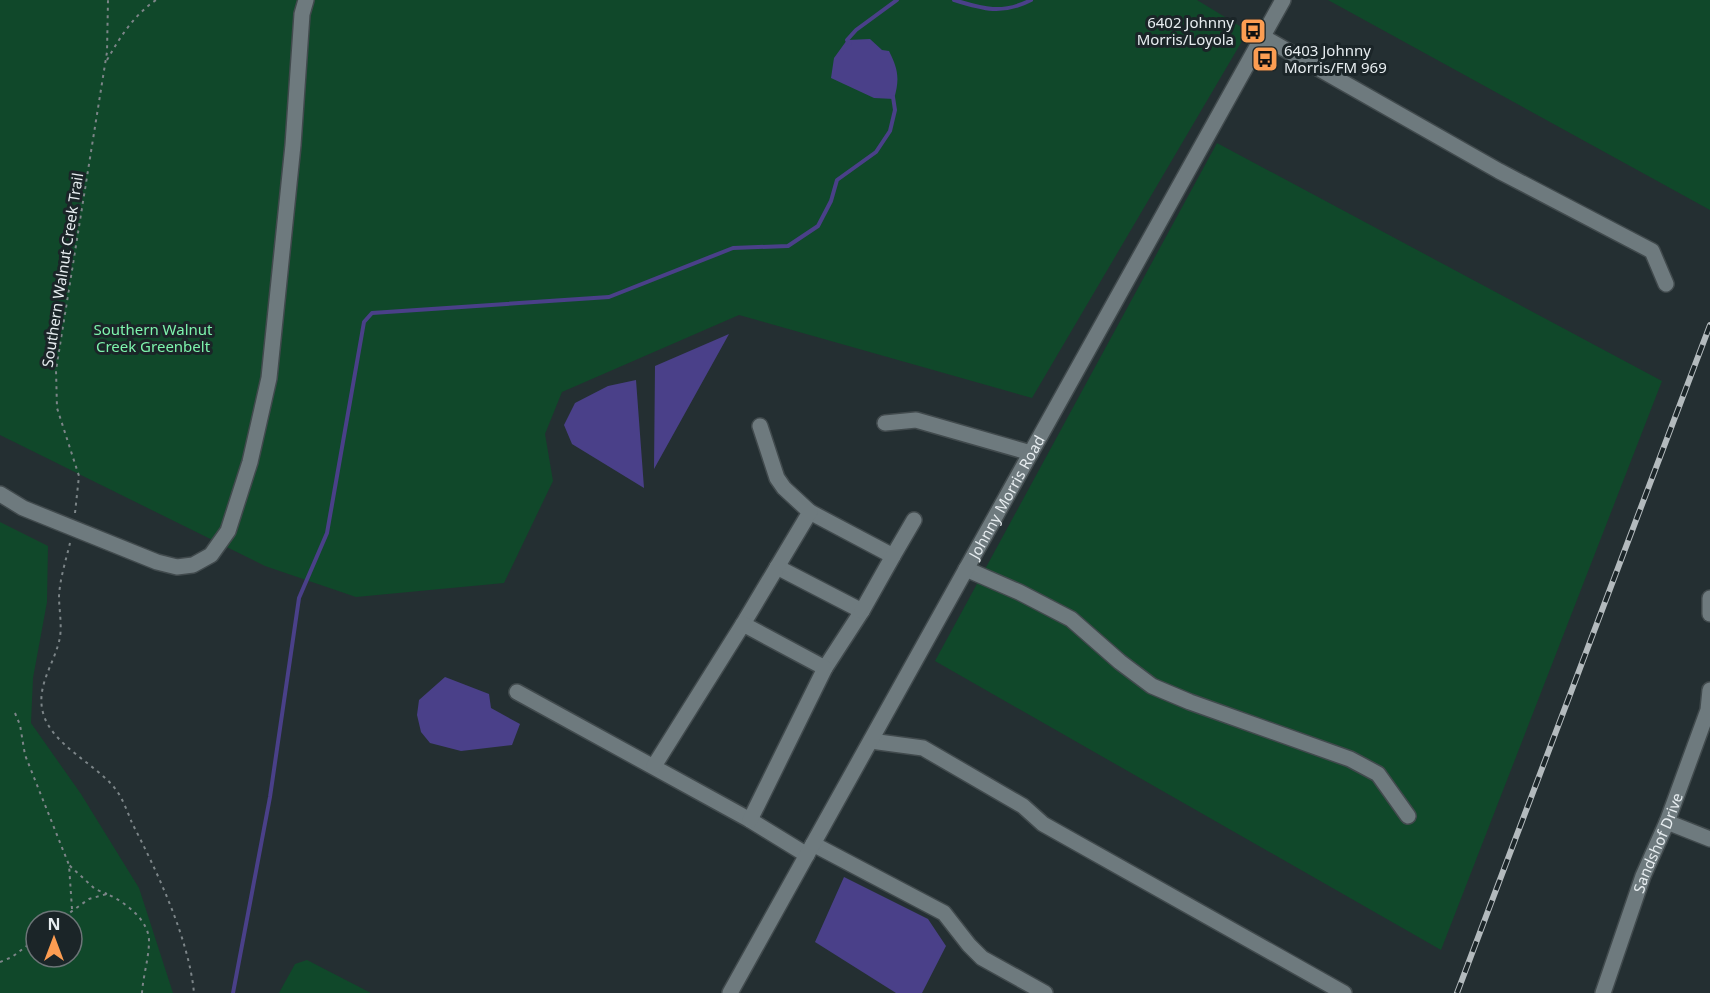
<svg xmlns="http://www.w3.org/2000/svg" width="1710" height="993" font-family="'Noto Sans',sans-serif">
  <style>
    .green { fill: #10482a; fill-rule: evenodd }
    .water { fill: #4a4089 }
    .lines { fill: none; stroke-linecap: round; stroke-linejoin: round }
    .stream { stroke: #4a4089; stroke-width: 4 }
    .minor-casing { stroke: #414a4d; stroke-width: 18 }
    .path { stroke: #7c8588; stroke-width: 2; stroke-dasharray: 3 4.5; stroke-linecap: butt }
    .minor { stroke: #6e7a7e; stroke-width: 15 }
    .rail-casing { stroke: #b3babd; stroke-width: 6 }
    .rail { stroke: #1b2528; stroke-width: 4; stroke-dasharray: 11; stroke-linecap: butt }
    .labels { text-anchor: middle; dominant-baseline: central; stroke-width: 6; stroke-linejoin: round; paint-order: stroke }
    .poi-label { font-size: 15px; fill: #e7edf0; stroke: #1b2528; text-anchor: end }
    .street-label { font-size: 15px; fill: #e7edf0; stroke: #1b2528 }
    .park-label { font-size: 15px; fill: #7ef4ad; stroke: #1b2528 }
  </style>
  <rect width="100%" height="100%" fill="#242f32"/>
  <!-- green -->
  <path class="green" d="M0 0H1197L1248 31 1032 398 739 315 562 392 545 434 553 481 504 583 356 597 265 566 0 435Z
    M1328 0H1710V210Z
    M1217 143 1662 381 1441 950 935 661Z
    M0 522 48 546 47 602 33 678 31 723 81 794 139 888 173 993H0ZM36 921H72V957H36Z
    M307 960 371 993H279L295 964Z"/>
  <!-- water -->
  <path class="water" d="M870 39 882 50 889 51C898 69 900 78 894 99L874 98 831 78 834 58 847 40Z
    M729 334 654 469 655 366Z
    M636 380 644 488 572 444 564 425 575 403 608 386Z
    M445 677 489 694 491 708 520 724 512 745 461 751 430 743 421 732 417 715 419 700Z
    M844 877 928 919 946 946 922 993H896L815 942Z"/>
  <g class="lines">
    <!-- stream -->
    <path class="stream" d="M954 0C983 9 1002 15 1031 0
      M850 44 847 40 856 30 897 0
      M233 993 270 797 299 598 327 533 364 322 372 313 609 297 733 248 788 246 818 226 831 201 837 180 876 152 890 131 895 110 893 97"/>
    <!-- minor casing -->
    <g class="minor-casing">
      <g id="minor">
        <path d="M1263 37 1499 171 1652 251 1666 284"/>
        <path d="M885 423 916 420 1031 453"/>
        <path d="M0 494 23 508 157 562 177 567 193 565 211 555 228 531 250 462 269 378 293 145 302 14 306 0"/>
        <path d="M810 512 893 556 914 520"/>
        <path d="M777 567 862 611 825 668"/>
        <path d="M966 569 1019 592 1071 619 1120 662 1152 686 1190 702 1350 759 1378 774 1408 816"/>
        <path d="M1710 598V614"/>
        <path d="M862 611 893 556"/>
        <path d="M743 624 810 512 784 488 777 478 760 426"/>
        <path d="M517 692 750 820 807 855"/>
        <path d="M871 741 923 748 1023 806 1043 824 1344 993"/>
        <path d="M654 766 743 624 825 668 750 820"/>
        <path d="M1667 822 1710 839"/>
        <path d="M813 844 944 913 969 945 982 958 1045 993"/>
        <path id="s1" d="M730 993 1283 0"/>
        <path id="s2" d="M1603 993 1643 876 1667 822 1708 710 1710 690"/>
      </g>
    </g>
    <!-- path -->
    <path class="path" d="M107 60C120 37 134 15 156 0
      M75 513 79 476 57 408 56 370 107 52 108 0
      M70 543C66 560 60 578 59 596 59 609 62 624 60 637 55 664 34 687 44 716 54 745 93 763 113 786 122 796 127 811 132 823 157 871 189 939 194 993
      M15 713 20 725 25 755 69 865
      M72 909 69 865 95 889 107 894
      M58 921 89 899 107 894C125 902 149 920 149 941 149 958 143 976 142 993
      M0 962 12 957 36 939"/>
    <!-- minor -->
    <use href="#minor" class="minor"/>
    <!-- rail casing -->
    <g class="rail-casing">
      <path id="rail" d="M1457 993 1710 325"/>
    </g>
    <!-- rail -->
    <use href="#rail" class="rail"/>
  </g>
  <!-- icons -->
  <defs>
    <g id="bus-square" transform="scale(1.35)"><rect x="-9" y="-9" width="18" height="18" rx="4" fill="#fc9d52" stroke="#1b2528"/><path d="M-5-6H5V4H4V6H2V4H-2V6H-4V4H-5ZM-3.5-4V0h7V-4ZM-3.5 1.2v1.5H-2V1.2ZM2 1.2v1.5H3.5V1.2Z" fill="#111"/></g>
  </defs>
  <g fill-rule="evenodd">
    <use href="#bus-square" x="1253" y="31"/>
    <use href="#bus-square" x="1265" y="59"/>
  </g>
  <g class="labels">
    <!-- poi labels -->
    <g class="poi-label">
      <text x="1234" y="22">6402 Johnny<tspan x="1234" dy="17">Morris/Loyola</tspan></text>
      <text x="1284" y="50" text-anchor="start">6403 Johnny<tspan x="1284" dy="17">Morris/FM 969</tspan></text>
    </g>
    <!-- street labels -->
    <g class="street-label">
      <text transform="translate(62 270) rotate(-81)">Southern Walnut Creek Trail</text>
      <text stroke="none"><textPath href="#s1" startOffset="568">Johnny Morris Road</textPath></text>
      <text stroke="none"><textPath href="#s2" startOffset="160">Sandshof Drive</textPath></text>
    </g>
    <!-- park labels -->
    <g class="park-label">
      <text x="153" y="329">Southern Walnut<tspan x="153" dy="17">Creek Greenbelt</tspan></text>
    </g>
  </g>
  <!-- north arrow -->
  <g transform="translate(54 939)"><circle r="28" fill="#1b2528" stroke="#6d7578" stroke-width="1.5"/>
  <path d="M0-4.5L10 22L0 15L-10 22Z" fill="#fc9d52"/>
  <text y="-9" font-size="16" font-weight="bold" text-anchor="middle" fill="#e7edf0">N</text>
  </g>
</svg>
